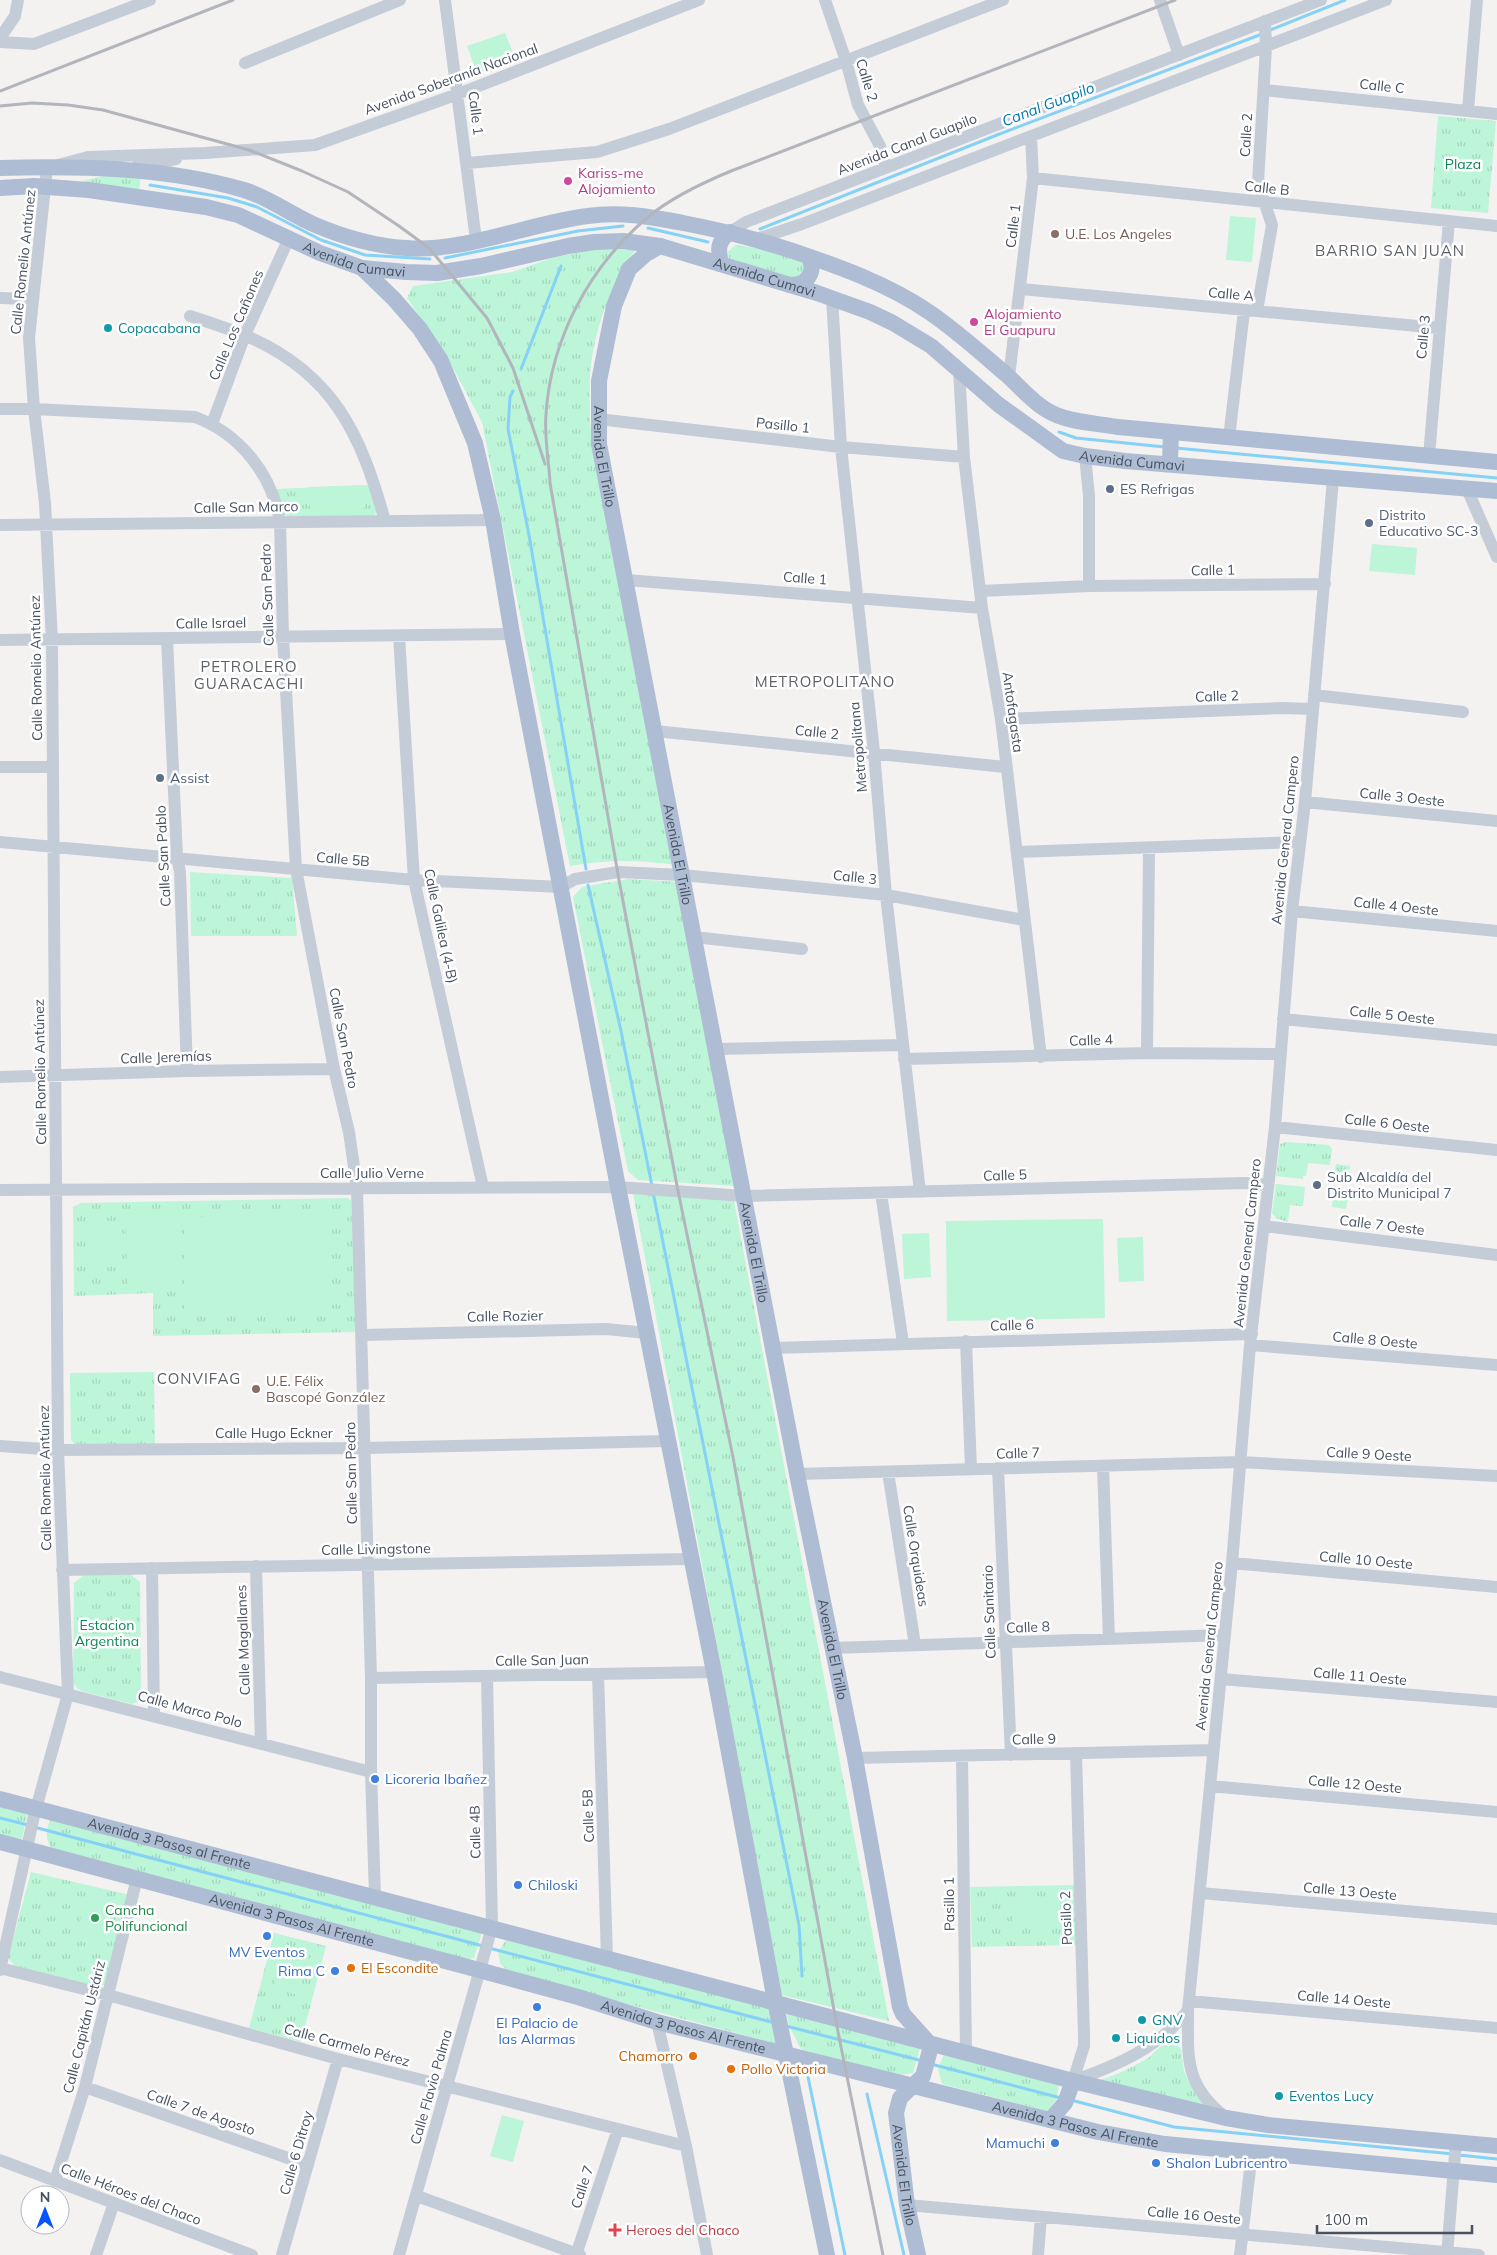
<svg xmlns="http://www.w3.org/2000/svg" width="1497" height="2255" font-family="Mulish,sans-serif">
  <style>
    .grass { fill: url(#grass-tufts) }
    .pitch { fill: #bcf5d8 }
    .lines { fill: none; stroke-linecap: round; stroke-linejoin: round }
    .stream { stroke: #85d2f6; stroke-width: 3 }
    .minor { stroke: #c4ccd7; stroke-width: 12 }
    .major { stroke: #aebdd3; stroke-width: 16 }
    .rail { stroke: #b3b5bc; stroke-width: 3 }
    .hotel-dot { fill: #d1479c; stroke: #fff; stroke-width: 2 }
    .education-dot { fill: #8d6e63; stroke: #fff; stroke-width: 2 }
    .culture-dot { fill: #0f9aa8; stroke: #fff; stroke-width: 2 }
    .service-dot { fill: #5c6f8a; stroke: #fff; stroke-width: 2 }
    .shop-dot { fill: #3f7fe0; stroke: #fff; stroke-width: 2 }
    .leisure-dot { fill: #2e9e5b; stroke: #fff; stroke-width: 2 }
    .food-dot { fill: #e8710a; stroke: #fff; stroke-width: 2 }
    .health-dot { fill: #e0444e; stroke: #fff; stroke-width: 2 }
    .labels { text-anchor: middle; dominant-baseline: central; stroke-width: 5; stroke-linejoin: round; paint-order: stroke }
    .street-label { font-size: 14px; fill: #475261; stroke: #fff }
    .park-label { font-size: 14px; fill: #0d8757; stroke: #fff }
    .hotel-label { font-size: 14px; fill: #b23c85; stroke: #fff; text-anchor: start }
    .education-label { font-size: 14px; fill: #785e54; stroke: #fff; text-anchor: start }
    .culture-label { font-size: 14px; fill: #0d838f; stroke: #fff; text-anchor: start }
    .service-label { font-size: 14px; fill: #4e5e75; stroke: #fff; text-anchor: start }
    .shop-label { font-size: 14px; fill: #366cbe; stroke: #fff; text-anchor: start }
    .leisure-label { font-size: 14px; fill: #27864d; stroke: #fff; text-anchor: start }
    .food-label { font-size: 14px; fill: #c56008; stroke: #fff; text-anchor: start }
    .health-label { font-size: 14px; fill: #be3a42; stroke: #fff; text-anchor: start }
    .water-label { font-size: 15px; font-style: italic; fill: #017ab2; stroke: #fff }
    .neighbourhood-label { font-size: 15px; letter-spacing: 1px; fill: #5d6067; stroke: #fff }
  </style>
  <defs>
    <pattern id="grass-tufts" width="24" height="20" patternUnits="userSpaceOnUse" patternTransform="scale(1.25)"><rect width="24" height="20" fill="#bcf5d8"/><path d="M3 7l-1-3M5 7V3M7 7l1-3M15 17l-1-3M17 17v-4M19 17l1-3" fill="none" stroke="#a3d4bc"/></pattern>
  </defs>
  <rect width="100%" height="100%" fill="#f4f1f1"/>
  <!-- grass -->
  <path class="grass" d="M1438 116 1496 121 1488 213 1431 208Z
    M113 174 141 176 139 190 82 181Z
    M735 245 765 249 799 260 803 264V271L796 279 729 259 728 252Z
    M597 249 635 250C610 286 593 332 590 376 589 391 590 407 590 423L677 865C637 860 610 859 570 866L482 422 446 355 407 298 413 286 512 272 555 257Z
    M370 485 377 511 374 516H287L283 513 275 489Z
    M190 872 292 878 297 936H191Z
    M628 879 680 882 737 1186 638 1180 628 1171 573 897 582 887Z
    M1286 1142 1329 1145 1332 1149 1330 1165 1308 1163 1306 1176H1303V1179L1276 1176 1280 1144Z
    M1336 1164 1350 1166 1348 1178 1334 1176Z
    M1276 1184 1305 1187 1303 1206 1290 1205 1288 1222 1276 1218 1272 1213Z
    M633 1193 734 1201 889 2021 782 1995Z
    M1333 1195 1348 1197 1346 1209 1332 1207Z
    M347 1198 351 1200 357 1332 153 1336V1293L74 1296 73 1207 81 1203Z
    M154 1372 155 1448 77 1447 71 1440 70 1373Z
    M130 1574 140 1582 141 1695 138 1702 132 1704 85 1692 78 1689 73 1683 74 1583 84 1575Z
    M0 1804 28 1811 22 1839 15 1841 0 1838Z
    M51 1818 483 1929 474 1958 466 1960 53 1851C45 1840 45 1831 51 1818Z
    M31 1872 130 1895 107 1983 98 1988 15 1966 8 1958Z
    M1074 1885 1077 1945 972 1947 970 1887Z
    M274 1933 326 1946 301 2042 249 2028Z
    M506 1940 768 2007 777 2044 508 1972 500 1963 498 1952Z
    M786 2011 920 2048 913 2073C876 2080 836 2061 801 2049L789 2026Z
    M1171 2042 1178 2045 1181 2050 1184 2071 1190 2084 1207 2107 1100 2080C1117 2075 1133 2067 1148 2058 1156 2052 1160 2044 1171 2042Z
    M944 2055 1059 2083 1057 2099 1047 2111 942 2084 938 2069Z"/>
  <!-- pitch -->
  <path class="pitch" d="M505 33 516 60 477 74 467 46Z
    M1230 216 1256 218 1252 262 1226 260Z
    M363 485 364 508 310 510 309 487Z
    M1372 544 1417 548 1415 575 1369 571Z
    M176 1214 177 1290 127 1291 126 1215Z
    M330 1214 331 1314 185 1316 184 1217Z
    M1103 1219 1105 1318 947 1321 946 1221Z
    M91 1221H117L118 1266 92 1267Z
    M929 1233 931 1277 904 1279 902 1234Z
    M1143 1237 1144 1281 1119 1282 1117 1238Z
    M87 1892 114 1899 103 1944 76 1937Z
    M1013 1902H1060V1926H1013Z
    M286 1945 310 1952 298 1995 273 1988Z
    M502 2115 524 2121 513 2162 490 2156Z"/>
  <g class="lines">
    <!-- stream -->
    <path class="stream" d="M1268 31 1345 0
      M150 185 228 198 257 207 321 240 365 255 430 259
      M648 228 708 242
      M760 229 997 135 1262 34
      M445 258 578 231 623 226
      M521 369 561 266
      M513 391 510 397 508 429 529 535 586 869
      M1059 432 1076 438 1165 447
      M1176 448 1497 478
      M588 885 621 1031 652 1186
      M653 1192 799 1925 802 1976
      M0 1818 28 1825
      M34 1827 483 1946
      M489 1948 775 2023
      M786 2026 923 2061
      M931 2064 1061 2098
      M808 2077 845 2255
      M867 2094 904 2255
      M1071 2100 1174 2127 1453 2154
      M1459 2155 1497 2159"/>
    <!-- minor -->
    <path class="minor" d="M445 0 476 240
      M825 0 846 61 858 105 880 146 886 167
      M1160 0 1179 55
      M0 38 15 16 18 0
      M0 42 34 44 150 0
      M245 63 400 0
      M1264 90 1497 114
      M1468 110 1477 0
      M467 163 597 152 669 129 1003 0
      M136 167 176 159
      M1033 178 1497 226
      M730 232 746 222C938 148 1129 73 1321 0
      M757 239 802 224 1386 0
      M1021 289 1439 328
      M0 298 32 299
      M832 298 841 447 874 752 886 895 920 1192
      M1257 311 1272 225 1258 183 1266 47 1265 21
      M190 316C208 322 227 328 244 335 333 372 361 434 385 521
      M959 371 964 457 982 608 1001 719 1041 1057
      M1009 377 1033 178 1031 136
      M0 409H34L195 417C240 434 272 474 280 522L283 637 296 869 334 1069 349 1132 357 1188 371 1678V1772L375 1897
      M598 419 841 447 964 457
      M212 424 245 335 289 238
      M1229 438 1244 311
      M1085 456 1089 496V586
      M1429 456 1449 221
      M1467 489 1497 557
      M0 525 493 520
      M626 580 982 608
      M981 591 1089 586 1325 584
      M399 636 414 880 483 1187
      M167 639 177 857 180 872 187 1071
      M0 640 512 634
      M1314 695 1463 712
      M1001 719 1282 708 1313 709
      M655 731 1005 767
      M0 767H53
      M1305 802 1497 821
      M0 842 414 880 561 887 575 879 618 872 682 875 886 895 1024 920
      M1017 852 1300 842
      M1292 911 1497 931
      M694 937 802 949
      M1283 1019 1497 1040
      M716 1049 902 1045
      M1147 1053 1149 848
      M904 1059 1147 1053 1279 1054
      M0 1077 187 1071 334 1069
      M1275 1127 1497 1150
      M0 1190 618 1187 744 1196 1245 1183 1267 1185
      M881 1193 903 1343
      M1264 1226 1497 1255
      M363 1335 606 1329 647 1333
      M966 1341 971 1469
      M1250 1345 1497 1365
      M773 1348 1252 1334
      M0 1446 58 1450 365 1448 667 1441
      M1103 1466 1109 1639
      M998 1468 1011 1755
      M888 1472 915 1645
      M797 1474 1240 1462 1497 1476
      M1232 1563 1497 1587
      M256 1566 261 1744
      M152 1568 154 1715
      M62 1570 690 1559
      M833 1648 1224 1635
      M598 1674 607 1958
      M0 1677 371 1772
      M371 1678 714 1672
      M1221 1679 1497 1702
      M962 1756 966 2052
      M855 1758 1213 1750
      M1210 1786 1497 1812
      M1200 1893 1497 1919
      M0 1968 108 1995 338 2059 686 2146
      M0 1970 34 1816 68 1694 58 1450 52 641 45 503 34 409 29 338 47 168 88 157 205 153 315 145 458 94 699 0
      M1189 2001 1497 2028
      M657 2022 686 2146 707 2255
      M1073 2081 1084 2046V2036L1076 1753
      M1073 2081C1115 2066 1161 2047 1188 2010
      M85 2087 308 2165
      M1224 2116C1184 2084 1188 2057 1188 2010L1232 1563 1250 1345 1275 1127 1292 911 1305 802 1333 479
      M0 2160 252 2255
      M55 2181 85 2087 137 1878
      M417 2196 580 2255
      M907 2205 1479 2255
      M96 2255 114 2203
      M282 2255 338 2059
      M399 2255 492 1927 487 1676
      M576 2255 618 2129
      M1038 2255 1041 2217
      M1240 2255 1252 2152
      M1447 2255 1456 2142"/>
    <!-- major -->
    <g class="major">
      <path d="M0 168C80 166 166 167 244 190 268 197 290 214 313 224 343 237 373 246 406 248 464 253 529 223 588 216 620 211 651 217 683 223 720 230 756 239 793 251 840 267 888 284 929 312 957 331 982 354 1008 376 1025 392 1041 412 1065 418 1082 423 1101 424 1118 427L1497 462"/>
      <path id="s1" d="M0 188 34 186 89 190 206 207 238 215 320 253 351 264 362 268 406 272 437 273 481 266 568 246 594 242 623 241 660 246 817 293 870 312 893 323 931 346 999 405 1063 451 1085 456 1125 461 1497 491"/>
      <path id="s2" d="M660 246 646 254 629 269 614 306 599 381V444L797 1474 855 1758 900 2007 903 2014 928 2042 930 2050 923 2076 900 2098 896 2113 907 2205 918 2255"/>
      <path d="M721 264C718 249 717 242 730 232"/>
      <path d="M362 268 394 299 420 329 441 361 475 443 493 520 512 634 618 1187 714 1672 775 2001 827 2255"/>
      <path d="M790 285C807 285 816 273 809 257"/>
      <path d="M1170 463 1171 432"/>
      <path id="s3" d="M0 1799 1073 2081 1226 2118 1268 2125 1497 2146"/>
      <path id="s4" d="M0 1842 464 1966 578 1997 657 2022 1098 2132 1165 2144 1497 2175"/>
      <path d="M1050 2120 1065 2103 1073 2081"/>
    </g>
    <!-- rail -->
    <path class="rail" d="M0 91 233 0
      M0 106 32 103 68 105 103 110 249 150 302 171 348 192 399 226 429 248 487 318 513 368 545 464
      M883 2255 838 2032 733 1457 678 1191 619 880 550 483C549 461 544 437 546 414 551 338 590 266 648 217 672 197 702 183 731 171L1175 0"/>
  </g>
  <!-- markers -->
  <g class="hotel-dot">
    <circle cx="568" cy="181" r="5"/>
    <circle cx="974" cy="322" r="5"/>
  </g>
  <g class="education-dot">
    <circle cx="1055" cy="234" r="5"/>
    <circle cx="256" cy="1389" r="5"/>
  </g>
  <g class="culture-dot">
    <circle cx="108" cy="328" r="5"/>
    <circle cx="1142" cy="2020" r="5"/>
    <circle cx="1116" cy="2038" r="5"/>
    <circle cx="1279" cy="2096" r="5"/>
  </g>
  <g class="service-dot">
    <circle cx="1110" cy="489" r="5"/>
    <circle cx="1369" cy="523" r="5"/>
    <circle cx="160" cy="778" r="5"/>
    <circle cx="1317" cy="1185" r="5"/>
  </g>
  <g class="shop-dot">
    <circle cx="375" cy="1779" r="5"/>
    <circle cx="518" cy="1885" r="5"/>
    <circle cx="267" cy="1936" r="5"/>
    <circle cx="335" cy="1971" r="5"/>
    <circle cx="537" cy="2007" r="5"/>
    <circle cx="1055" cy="2143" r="5"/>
    <circle cx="1156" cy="2163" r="5"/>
  </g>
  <circle class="leisure-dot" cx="95" cy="1918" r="5"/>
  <g class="food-dot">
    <circle cx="351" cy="1968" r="5"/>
    <circle cx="693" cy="2056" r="5"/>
    <circle cx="731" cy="2069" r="5"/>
  </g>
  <path class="health-dot" d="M612.5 2222.5h5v5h5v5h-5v5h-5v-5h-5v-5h5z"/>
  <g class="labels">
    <!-- street labels -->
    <g class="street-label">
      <text transform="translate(451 79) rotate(-20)">Avenida Soberanía Nacional</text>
      <text transform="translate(867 80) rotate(73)">Calle 2</text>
      <text transform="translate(1382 86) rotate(6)">Calle C</text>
      <text transform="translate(476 113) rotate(83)">Calle 1</text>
      <text transform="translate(1246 135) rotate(-87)">Calle 2</text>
      <text transform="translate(907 144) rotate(-21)">Avenida Canal Guapilo</text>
      <text transform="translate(1267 188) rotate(6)">Calle B</text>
      <text transform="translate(1013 226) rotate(-83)">Calle 1</text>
      <text stroke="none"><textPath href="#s1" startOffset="366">Avenida Cumavi</textPath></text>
      <text transform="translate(23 262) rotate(-84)">Calle Romelio Antúnez</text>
      <text stroke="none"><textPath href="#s1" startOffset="786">Avenida Cumavi</textPath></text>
      <text transform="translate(1231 294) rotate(5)">Calle A</text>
      <text transform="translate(236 325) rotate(-67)">Calle Los Cañones</text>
      <text transform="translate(1423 337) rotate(-85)">Calle 3</text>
      <text transform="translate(783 425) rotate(6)">Pasillo 1</text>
      <text stroke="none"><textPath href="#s2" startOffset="231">Avenida El Trillo</textPath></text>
      <text stroke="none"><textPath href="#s1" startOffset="1206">Avenida Cumavi</textPath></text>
      <text transform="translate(246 507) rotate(-1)">Calle San Marco</text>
      <text transform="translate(1213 570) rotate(-1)">Calle 1</text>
      <text transform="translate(805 578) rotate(4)">Calle 1</text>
      <text transform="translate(267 595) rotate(-92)">Calle San Pedro</text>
      <text transform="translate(211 623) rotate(-1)">Calle Israel</text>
      <text transform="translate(36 668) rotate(-91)">Calle Romelio Antúnez</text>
      <text transform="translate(1217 696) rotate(-2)">Calle 2</text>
      <text transform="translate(1013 712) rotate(82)">Antofagasta</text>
      <text transform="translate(817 732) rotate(6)">Calle 2</text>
      <text transform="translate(858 747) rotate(-95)">Metropolitana</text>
      <text transform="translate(1402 797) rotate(6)">Calle 3 Oeste</text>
      <text transform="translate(1285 840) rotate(-84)">Avenida General Campero</text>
      <text stroke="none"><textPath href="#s2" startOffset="636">Avenida El Trillo</textPath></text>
      <text transform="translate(163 856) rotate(-93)">Calle San Pablo</text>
      <text transform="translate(343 859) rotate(5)">Calle 5B</text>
      <text transform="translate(855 877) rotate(6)">Calle 3</text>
      <text transform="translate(1396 906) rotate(6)">Calle 4 Oeste</text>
      <text transform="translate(441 926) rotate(78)">Calle Galilea (4-B)</text>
      <text transform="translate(1392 1015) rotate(6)">Calle 5 Oeste</text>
      <text transform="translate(344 1038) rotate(79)">Calle San Pedro</text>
      <text transform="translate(1091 1040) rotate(-2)">Calle 4</text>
      <text transform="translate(166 1057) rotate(-2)">Calle Jeremías</text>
      <text transform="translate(40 1072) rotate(-91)">Calle Romelio Antúnez</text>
      <text transform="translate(1387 1123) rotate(6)">Calle 6 Oeste</text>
      <text x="372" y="1173">Calle Julio Verne</text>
      <text transform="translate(1005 1175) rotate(-2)">Calle 5</text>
      <text transform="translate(1382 1225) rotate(7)">Calle 7 Oeste</text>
      <text transform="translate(1247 1243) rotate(-84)">Avenida General Campero</text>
      <text stroke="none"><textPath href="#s2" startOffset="1041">Avenida El Trillo</textPath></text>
      <text transform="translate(505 1316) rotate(-1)">Calle Rozier</text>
      <text transform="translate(1012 1325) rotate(-2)">Calle 6</text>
      <text transform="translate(1375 1340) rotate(5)">Calle 8 Oeste</text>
      <text x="274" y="1433">Calle Hugo Eckner</text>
      <text transform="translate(1018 1453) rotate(-2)">Calle 7</text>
      <text transform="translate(1369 1454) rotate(3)">Calle 9 Oeste</text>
      <text transform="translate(351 1473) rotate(-91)">Calle San Pedro</text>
      <text transform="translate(45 1478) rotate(-91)">Calle Romelio Antúnez</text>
      <text transform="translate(376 1549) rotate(-1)">Calle Livingstone</text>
      <text transform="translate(916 1556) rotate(81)">Calle Orquideas</text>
      <text transform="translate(1366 1560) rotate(5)">Calle 10 Oeste</text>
      <text transform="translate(989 1612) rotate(-92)">Calle Sanitario</text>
      <text transform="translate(1028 1627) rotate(-2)">Calle 8</text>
      <text transform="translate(243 1640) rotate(-92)">Calle Magallanes</text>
      <text transform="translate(1209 1646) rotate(-84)">Avenida General Campero</text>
      <text stroke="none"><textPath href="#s2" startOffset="1446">Avenida El Trillo</textPath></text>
      <text transform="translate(542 1660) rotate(-1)">Calle San Juan</text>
      <text transform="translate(1360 1676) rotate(5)">Calle 11 Oeste</text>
      <text transform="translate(190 1709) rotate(15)">Calle Marco Polo</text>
      <text transform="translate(1034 1739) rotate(-1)">Calle 9</text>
      <text transform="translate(1355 1784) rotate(5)">Calle 12 Oeste</text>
      <text transform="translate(588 1816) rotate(-92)">Calle 5B</text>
      <text transform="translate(475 1832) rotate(-91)">Calle 4B</text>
      <text stroke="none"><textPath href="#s3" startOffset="175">Avenida 3 Pasos al Frente</textPath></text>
      <text transform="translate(1350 1891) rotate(5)">Calle 13 Oeste</text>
      <text transform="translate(949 1904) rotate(-91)">Pasillo 1</text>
      <text transform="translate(1066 1918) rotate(-92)">Pasillo 2</text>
      <text stroke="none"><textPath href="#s4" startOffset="302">Avenida 3 Pasos Al Frente</textPath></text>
      <text transform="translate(1344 1999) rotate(5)">Calle 14 Oeste</text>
      <text stroke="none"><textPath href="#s4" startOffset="708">Avenida 3 Pasos Al Frente</textPath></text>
      <text transform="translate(84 2027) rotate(-76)">Calle Capitán Ustáriz</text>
      <text transform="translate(347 2045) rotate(15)">Calle Carmelo Pérez</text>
      <text transform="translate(431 2087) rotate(-74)">Calle Flavio Palma</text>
      <text transform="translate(201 2112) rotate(19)">Calle 7 de Agosto</text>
      <text stroke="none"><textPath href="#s4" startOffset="1112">Avenida 3 Pasos Al Frente</textPath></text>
      <text transform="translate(296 2153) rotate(-74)">Calle 6 Ditroy</text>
      <text stroke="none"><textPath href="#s2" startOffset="2000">Avenida El Trillo</textPath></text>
      <text transform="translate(582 2187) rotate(-72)">Calle 7</text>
      <text transform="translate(131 2194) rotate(21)">Calle Héroes del Chaco</text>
      <text transform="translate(1194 2215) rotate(5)">Calle 16 Oeste</text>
    </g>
    <!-- park labels -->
    <g class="park-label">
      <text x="1463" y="164">Plaza</text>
      <text x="107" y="1625">Estacion<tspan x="107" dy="16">Argentina</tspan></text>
    </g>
    <!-- hotel labels -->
    <g class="hotel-label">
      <text x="578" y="173">Kariss-me<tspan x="578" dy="16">Alojamiento</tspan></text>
      <text x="984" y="314">Alojamiento<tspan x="984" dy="16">El Guapuru</tspan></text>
    </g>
    <!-- education labels -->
    <g class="education-label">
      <text x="1065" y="234">U.E. Los Angeles</text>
      <text x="266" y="1381">U.E. Félix<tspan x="266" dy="16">Bascopé González</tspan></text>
    </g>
    <!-- culture labels -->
    <g class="culture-label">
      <text x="118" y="328">Copacabana</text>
      <text x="1152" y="2020">GNV</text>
      <text x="1126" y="2038">Liquidos</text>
      <text x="1289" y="2096">Eventos Lucy</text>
    </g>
    <!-- service labels -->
    <g class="service-label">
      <text x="1120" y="489">ES Refrigas</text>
      <text x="1379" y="515">Distrito<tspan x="1379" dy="16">Educativo SC-3</tspan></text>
      <text x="170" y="778">Assist</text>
      <text x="1327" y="1177">Sub Alcaldía del<tspan x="1327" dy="16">Distrito Municipal 7</tspan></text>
    </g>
    <!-- shop labels -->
    <g class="shop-label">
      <text x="385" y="1779">Licoreria Ibañez</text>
      <text x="528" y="1885">Chiloski</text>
      <text x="267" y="1952" text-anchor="middle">MV Eventos</text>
      <text x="325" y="1971" text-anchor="end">Rima C</text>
      <text x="537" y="2023" text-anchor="middle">El Palacio de<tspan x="537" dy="16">las Alarmas</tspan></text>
      <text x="1045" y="2143" text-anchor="end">Mamuchi</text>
      <text x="1166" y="2163">Shalon Lubricentro</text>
    </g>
    <!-- leisure labels -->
    <g class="leisure-label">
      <text x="105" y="1910">Cancha<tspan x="105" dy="16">Polifuncional</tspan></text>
    </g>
    <!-- food labels -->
    <g class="food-label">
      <text x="361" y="1968">El Escondite</text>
      <text x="683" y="2056" text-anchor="end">Chamorro</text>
      <text x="741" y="2069">Pollo Victoria</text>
    </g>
    <!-- health labels -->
    <g class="health-label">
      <text x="626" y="2230">Heroes del Chaco</text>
    </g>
    <!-- water labels -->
    <g class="water-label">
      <text transform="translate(1048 104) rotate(-21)">Canal Guapilo</text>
    </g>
    <!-- neighbourhood labels -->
    <g class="neighbourhood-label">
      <text x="1390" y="250">BARRIO SAN JUAN</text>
      <text x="249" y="666">PETROLERO<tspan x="249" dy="17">GUARACACHI</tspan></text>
      <text x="825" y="681">METROPOLITANO</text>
      <text x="199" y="1378">CONVIFAG</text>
    </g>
  </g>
  <!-- north arrow -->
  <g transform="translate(45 2210)"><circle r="24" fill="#ffffff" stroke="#b5bac0"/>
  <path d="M0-4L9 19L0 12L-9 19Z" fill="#0455fb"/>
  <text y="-8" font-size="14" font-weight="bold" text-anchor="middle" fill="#475261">N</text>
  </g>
  <!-- scale -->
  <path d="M1317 2225v8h155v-8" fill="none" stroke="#475261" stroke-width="2.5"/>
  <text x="1324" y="2225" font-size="15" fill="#475261" stroke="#ffffff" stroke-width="4" paint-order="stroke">100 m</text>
</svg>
